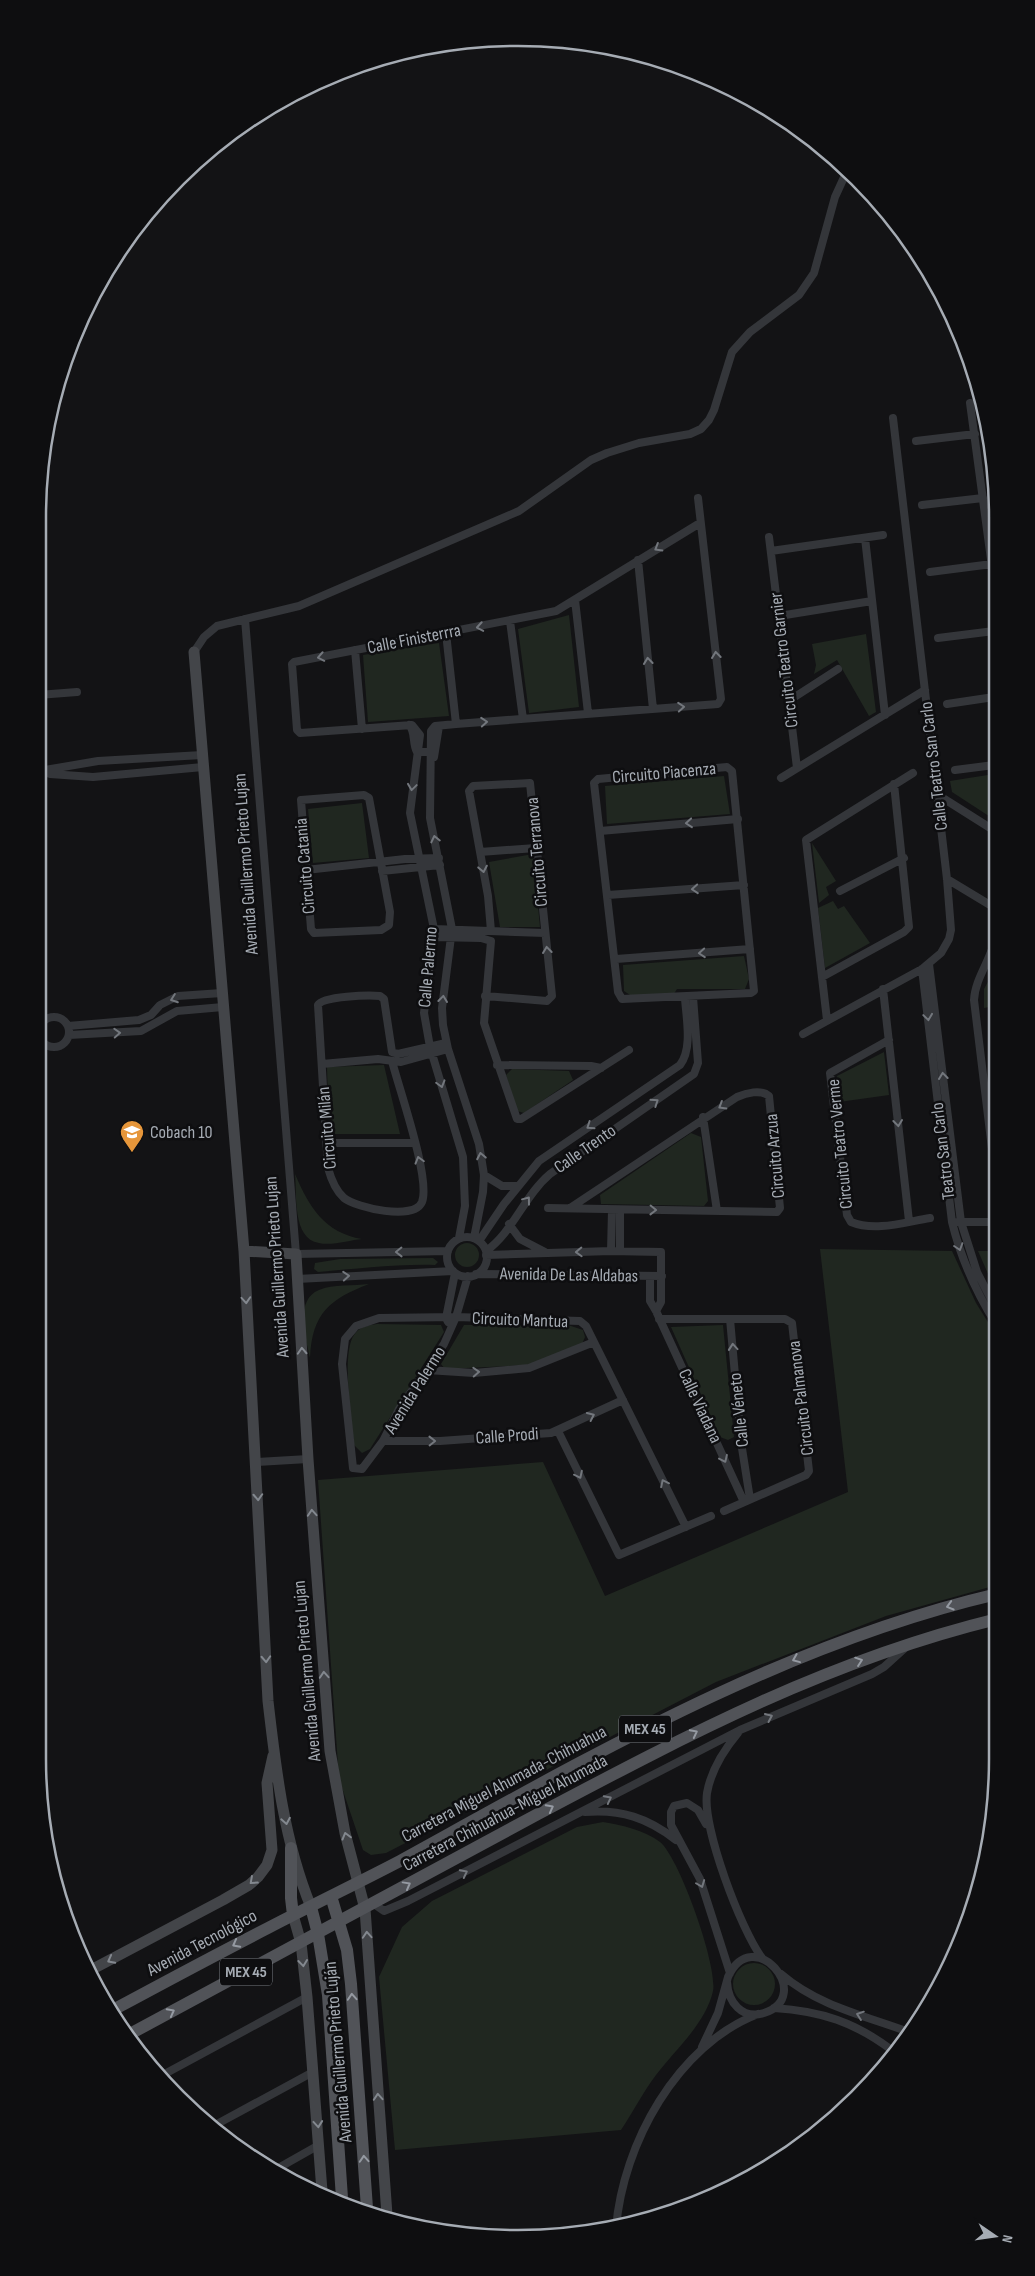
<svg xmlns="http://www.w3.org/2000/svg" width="1035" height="2276" font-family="'Sofia Sans Condensed',sans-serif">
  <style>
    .green { fill: #202720 }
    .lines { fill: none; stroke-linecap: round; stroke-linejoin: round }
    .street { stroke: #34363a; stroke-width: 8 }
    .secondary { stroke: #434549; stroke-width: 11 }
    .primary { stroke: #515358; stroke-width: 12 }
    .oneway { stroke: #73777d }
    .oneway2 { stroke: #83888f }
    .oneway3 { stroke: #959aa2 }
    .labels { text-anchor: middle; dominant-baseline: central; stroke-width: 5; stroke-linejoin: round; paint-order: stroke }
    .shield { fill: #0e0e10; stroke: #787d83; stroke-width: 1 }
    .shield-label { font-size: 16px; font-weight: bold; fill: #a6acb4 }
    .street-label { font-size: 18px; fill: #a6acb4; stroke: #0e0e10 }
    .poi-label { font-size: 18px; fill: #a6acb4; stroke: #0e0e10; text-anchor: start }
    .rim { fill: none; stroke: #a6acb4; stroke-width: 2.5 }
  </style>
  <rect width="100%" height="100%" fill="#131315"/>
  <!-- green -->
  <path class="green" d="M569 615 579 707 529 713 518 629Z
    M866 634 876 712 869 716 837 660 814 674 816 665 812 644Z
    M439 643 449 716 368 722 363 655Z
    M994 774 995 820 952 792 950 781Z
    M724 776 730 814 607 824 605 786Z
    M362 803 369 858 313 863 308 809Z
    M812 843 836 881 826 887 829 895 819 903Z
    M533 854 540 927H500L489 862Z
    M833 901 838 909 844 906 870 943 825 968 818 908Z
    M744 956 749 979 745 989H677L672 997 630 995 624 991 623 965Z
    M995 969V1006L984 1008V989Z
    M884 1052 889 1095 839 1102 837 1076Z
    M384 1065 400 1134H329L327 1067Z
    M512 1069 569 1071 573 1080 524 1113 517 1111 506 1075Z
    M691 1133 701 1137 708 1201 704 1206 601 1204 600 1195Z
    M295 1174C309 1207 325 1233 362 1239 350 1240 332 1246 319 1243 292 1239 297 1194 295 1174Z
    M455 1255a12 12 0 1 1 24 0a12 12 0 1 1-24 0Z
    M820 1249 952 1251 976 1303 996 1335 997 1585 886 1616 716 1682 386 1853 371 1855 363 1850 339 1779 318 1480 543 1462 605 1596 848 1492Z
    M978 1251H996V1292Z
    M433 1258 438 1262 435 1265C395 1264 357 1269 318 1272L314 1269 315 1263 340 1259Z
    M369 1284C330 1299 312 1313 310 1358 306 1339 294 1300 319 1290 333 1284 354 1286 369 1284Z
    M377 1324 441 1325 444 1332 370 1449 362 1453 354 1445C352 1421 341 1354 354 1335 359 1327 369 1325 377 1324Z
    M464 1325H568L583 1330 585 1337 582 1344 529 1365 445 1369 441 1364Z
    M723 1325 734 1437 728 1440 720 1437 671 1327Z
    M603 1822C622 1825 644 1830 660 1842 679 1857 718 1966 713 1991 706 2023 675 2050 656 2075 643 2092 633 2112 621 2130L395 2150 379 1977 402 1927 432 1901 577 1827Z
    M733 1984a21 21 0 1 1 42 0a21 21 0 1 1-42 0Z"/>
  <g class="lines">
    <!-- street -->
    <path class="street" d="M970 403 994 582
      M916 441 975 434
      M922 505 983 498
      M769 537 797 768
      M865 538 885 715
      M771 551 883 535
      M638 560 653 709
      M930 572 992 564
      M575 600 588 713
      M779 616 872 601
      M245 619 296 1254 448 1251
      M510 621 523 719
      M446 633 456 724
      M938 638 994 631
      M355 650 362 729
      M194 652 204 637 217 626 299 606 519 511 591 460 607 453 639 443 690 434 701 429 709 420 714 410 732 352 750 332 799 295 814 273 835 197 846 173
      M38 695 77 692
      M790 700 838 669
      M947 704 994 697
      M409 725C416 732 412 743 417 752H434
      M434 757 439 726
      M727 767 732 771 754 991 751 993 622 999 618 992 594 783 598 779Z
      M955 770 994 765
      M39 771 50 774 93 777 203 767
      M39 771 98 761 202 755
      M781 778 925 690
      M364 795 369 798 390 912 389 925 381 930 314 933 311 929 301 800Z
      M938 795 995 831
      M38 825 42 820 38 740
      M600 831 738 819
      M480 852 536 848
      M306 870 405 859 439 858
      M382 871 440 865
      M947 879 995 908
      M840 891 904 858
      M608 895 744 885
      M434 929 545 933
      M434 937 481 938 491 941 484 1023 517 1119H521L629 1050
      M995 940C990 961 975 979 974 1000L996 1182
      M616 959 750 949
      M929 964 961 1222 977 1272 996 1309
      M922 969 952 1222C961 1259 976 1292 996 1324
      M822 977 904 932 909 927 894 784
      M883 989 909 1221
      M485 996 547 1001 552 996 530 783 473 786 469 791 488 896 491 931
      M39 1032a15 15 0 1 1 30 0a15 15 0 1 1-30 0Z
      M827 1020 806 840 913 773
      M68 1026 139 1020 151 1015 160 1005 178 996 222 993
      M803 1034 922 969 941 953 949 939 951 930 947 879 893 418
      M69 1035 141 1031 177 1011 223 1007
      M889 1040 830 1073 847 1215 851 1222C875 1232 905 1222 930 1218
      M392 1061C399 1089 431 1179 422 1202 414 1221 357 1208 344 1198 335 1190 331 1179 328 1168L318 1005C323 996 369 995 380 996L384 999 392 1052 398 1054 446 1043
      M322 1064 378 1059 401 1062 448 1049
      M497 1065 591 1066 601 1068
      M703 1117 717 1211
      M326 1143H414
      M484 1175 502 1186H517
      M548 1208 777 1212 780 1208 769 1096C761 1089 746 1093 737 1097L570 1208
      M958 1222H996
      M509 1224 520 1239 545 1252
      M447 1257a20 20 0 1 1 40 0a20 20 0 1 1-40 0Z
      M459 1238 465 1206 463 1157 430 1047 424 1013 434 929 410 813 420 735 412 725 300 733 297 730 292 664 294 662 556 611 700 523
      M474 1238 483 1192 484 1175 479 1144 448 1049 443 1025 442 1008 452 929 430 818 431 731 435 726 456 724 718 704 721 699 698 498
      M479 1241 504 1204 539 1161 680 1065C693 1048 686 1017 685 998
      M486 1251C513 1232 524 1196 550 1174L694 1074 698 1063 693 997
      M611 1251 612 1210
      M620 1251V1210
      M486 1255 611 1251 661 1252V1302L656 1311
      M476 1274 662 1276
      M468 1276 456 1317 444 1344 399 1409 383 1441 362 1469 353 1468 342 1364 345 1339 356 1326 379 1318 456 1317 580 1321 586 1326 686 1527
      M650 1276V1301L656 1311 744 1502
      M297 1279 453 1271
      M659 1319H785L792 1323 809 1471 806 1475 724 1511
      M730 1319 741 1442 750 1499
      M448 1322 446 1318 455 1273
      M427 1370 474 1373 529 1368 594 1342
      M558 1431 619 1555 711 1516
      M383 1441H440L551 1433 623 1400
      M257 1462 308 1459
      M738 1733C723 1751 711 1770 707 1793 702 1827 741 1930 762 1958
      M585 1812C621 1809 648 1818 676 1840
      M706 1824 698 1810 687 1803 674 1806 671 1812V1825L700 1879 730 1973
      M374 1904 384 1911 408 1901 740 1730 872 1674 884 1667 905 1648
      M781 1974C817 2005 862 2015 906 2031
      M774 2008C821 2011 855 2022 893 2051
      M702 2047 718 2013 728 1977C753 1922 816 1996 764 2013 742 2020 728 2002 727 1982
      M159 2077 307 1997
      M217 2124 313 2072
      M273 2171 319 2145
      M616 2228C623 2144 677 2045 758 2014"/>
    <!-- secondary -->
    <path class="secondary" d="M194 652 244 1251 268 1701C276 1771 284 1841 311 1907
      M244 1251 296 1254 308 1459 330 1751 345 1833 365 1909 387 2215
      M293 1915 301 1943 307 1997 322 2191
      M89 1971 223 1900 249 1885 258 1877 267 1865 272 1850 267 1783 273 1756"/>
    <!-- primary -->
    <path class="primary" d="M291 1848V1898L293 1915
      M331 1896 347 1950 351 1984 367 2208
      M311 1907 318 1934 328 1995 342 2198
      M111 2011C163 1983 215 1955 268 1928 312 1905 356 1884 400 1861 591 1756 783 1644 997 1594
      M128 2035C265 1962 401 1887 538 1814 689 1734 829 1660 997 1619"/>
  </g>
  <!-- one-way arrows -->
  <defs><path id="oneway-chevron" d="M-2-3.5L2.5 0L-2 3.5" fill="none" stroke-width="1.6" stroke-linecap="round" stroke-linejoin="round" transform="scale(1.25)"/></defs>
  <g class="oneway">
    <use href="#oneway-chevron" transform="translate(658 548) rotate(149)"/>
    <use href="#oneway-chevron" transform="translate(480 627) rotate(170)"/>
    <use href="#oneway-chevron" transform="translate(716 655) rotate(-97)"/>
    <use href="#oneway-chevron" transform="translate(321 657) rotate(169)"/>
    <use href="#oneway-chevron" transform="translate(648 661) rotate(-96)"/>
    <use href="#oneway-chevron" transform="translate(681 707) rotate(-4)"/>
    <use href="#oneway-chevron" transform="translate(484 722) rotate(-4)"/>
    <use href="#oneway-chevron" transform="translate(412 787) rotate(98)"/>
    <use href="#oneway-chevron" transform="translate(689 823) rotate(175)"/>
    <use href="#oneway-chevron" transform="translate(435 839) rotate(-103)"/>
    <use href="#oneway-chevron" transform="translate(483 869) rotate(79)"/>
    <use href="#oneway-chevron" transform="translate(695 889) rotate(176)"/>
    <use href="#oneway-chevron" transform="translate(547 950) rotate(-97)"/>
    <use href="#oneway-chevron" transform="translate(702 953) rotate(176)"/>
    <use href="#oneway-chevron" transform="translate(174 999) rotate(160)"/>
    <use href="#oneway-chevron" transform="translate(443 999) rotate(-83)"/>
    <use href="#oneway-chevron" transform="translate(928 1017) rotate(82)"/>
    <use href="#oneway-chevron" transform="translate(117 1033) rotate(-3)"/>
    <use href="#oneway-chevron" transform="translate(943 1076) rotate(-97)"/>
    <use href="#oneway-chevron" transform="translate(441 1084) rotate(74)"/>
    <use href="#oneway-chevron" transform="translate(655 1102) rotate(-34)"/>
    <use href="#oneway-chevron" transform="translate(722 1106) rotate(149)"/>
    <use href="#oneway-chevron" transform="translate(898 1123) rotate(83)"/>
    <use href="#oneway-chevron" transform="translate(590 1126) rotate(146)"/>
    <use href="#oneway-chevron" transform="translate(481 1156) rotate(-101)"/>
    <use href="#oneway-chevron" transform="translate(419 1160) rotate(-106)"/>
    <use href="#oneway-chevron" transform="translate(527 1200) rotate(-53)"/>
    <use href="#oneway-chevron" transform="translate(653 1210) rotate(1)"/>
    <use href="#oneway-chevron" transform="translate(959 1247) rotate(72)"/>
    <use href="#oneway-chevron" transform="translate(399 1252) rotate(179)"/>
    <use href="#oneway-chevron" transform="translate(579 1252) rotate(178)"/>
    <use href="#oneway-chevron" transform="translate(346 1276) rotate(-4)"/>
    <use href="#oneway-chevron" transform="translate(733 1347) rotate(-95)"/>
    <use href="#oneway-chevron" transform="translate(476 1372) rotate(-3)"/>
    <use href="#oneway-chevron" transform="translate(591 1416) rotate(-25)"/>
    <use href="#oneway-chevron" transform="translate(432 1441) rotate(-1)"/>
    <use href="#oneway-chevron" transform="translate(724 1459) rotate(65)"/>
    <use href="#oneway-chevron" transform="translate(579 1475) rotate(64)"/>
    <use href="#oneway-chevron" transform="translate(664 1483) rotate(-116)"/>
    <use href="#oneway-chevron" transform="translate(769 1717) rotate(-24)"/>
    <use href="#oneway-chevron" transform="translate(608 1799) rotate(-27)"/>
    <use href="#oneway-chevron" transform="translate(464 1873) rotate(-27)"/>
    <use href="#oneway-chevron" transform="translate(701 1884) rotate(69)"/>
    <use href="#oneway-chevron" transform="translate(860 2015) rotate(-161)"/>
  </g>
  <g class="oneway2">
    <use href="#oneway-chevron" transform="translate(246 1300) rotate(86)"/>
    <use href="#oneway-chevron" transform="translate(302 1351) rotate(-93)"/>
    <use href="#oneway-chevron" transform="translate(258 1497) rotate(87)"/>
    <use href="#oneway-chevron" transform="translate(312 1513) rotate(-94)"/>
    <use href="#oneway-chevron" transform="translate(266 1659) rotate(87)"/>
    <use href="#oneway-chevron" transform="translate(324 1675) rotate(-94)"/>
    <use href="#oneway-chevron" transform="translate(286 1821) rotate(80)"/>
    <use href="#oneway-chevron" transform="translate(346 1836) rotate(-105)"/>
    <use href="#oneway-chevron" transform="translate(253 1881) rotate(138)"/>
    <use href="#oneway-chevron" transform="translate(367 1935) rotate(-94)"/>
    <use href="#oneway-chevron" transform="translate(111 1960) rotate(152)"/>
    <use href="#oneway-chevron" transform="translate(303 1963) rotate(83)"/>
    <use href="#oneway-chevron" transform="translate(378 2097) rotate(-94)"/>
    <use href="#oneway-chevron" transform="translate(318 2124) rotate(85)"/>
  </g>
  <g class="oneway3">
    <use href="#oneway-chevron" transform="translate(950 1606) rotate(164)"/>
    <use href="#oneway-chevron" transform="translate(796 1659) rotate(158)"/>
    <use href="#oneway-chevron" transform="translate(859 1661) rotate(-19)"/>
    <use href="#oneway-chevron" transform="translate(694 1733) rotate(-27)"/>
    <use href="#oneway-chevron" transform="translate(550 1808) rotate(-28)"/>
    <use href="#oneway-chevron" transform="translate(407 1885) rotate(-29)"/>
    <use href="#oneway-chevron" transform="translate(236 1944) rotate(152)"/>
    <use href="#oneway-chevron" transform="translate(352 1997) rotate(-94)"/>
    <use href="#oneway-chevron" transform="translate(171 2012) rotate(-28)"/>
    <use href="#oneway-chevron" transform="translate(364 2159) rotate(-94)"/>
  </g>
  <!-- icons -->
  <defs>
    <g id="school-pin" transform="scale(1.25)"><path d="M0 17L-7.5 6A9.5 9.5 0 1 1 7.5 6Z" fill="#e6963a" stroke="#0e0e10"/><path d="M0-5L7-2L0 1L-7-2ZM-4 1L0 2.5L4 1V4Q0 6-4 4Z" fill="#fff"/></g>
  </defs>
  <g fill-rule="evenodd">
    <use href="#school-pin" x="132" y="1132"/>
  </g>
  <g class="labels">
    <!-- shield labels -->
    <g class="shield">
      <rect x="619" y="1715.5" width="52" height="27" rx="4"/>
      <rect x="220" y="1958.5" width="52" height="27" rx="4"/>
    </g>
    <g class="shield-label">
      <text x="645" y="1729">MEX 45</text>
      <text x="246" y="1972">MEX 45</text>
    </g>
    <!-- street labels -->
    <g class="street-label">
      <text transform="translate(414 639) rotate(-11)">Calle Finisterrra</text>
      <text transform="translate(784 660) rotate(-97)">Circuito Teatro Garnier</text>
      <text transform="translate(934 766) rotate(-97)">Calle Teatro San Carlo</text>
      <text transform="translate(664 773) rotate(-5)">Circuito Piacenza</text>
      <text transform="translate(537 852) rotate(-95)">Circuito Terranova</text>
      <text transform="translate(246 864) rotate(-94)">Avenida Guillermo Prieto Lujan</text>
      <text transform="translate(305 866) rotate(-95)">Circuito Catania</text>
      <text transform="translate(428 967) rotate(-85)">Calle Palermo</text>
      <text transform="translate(327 1128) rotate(-95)">Circuito Milán</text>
      <text transform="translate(840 1144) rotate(-96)">Circuito Teatro Verme</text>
      <text transform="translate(585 1149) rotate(-35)">Calle Trento</text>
      <text transform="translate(943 1151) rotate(-97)">Teatro San Carlo</text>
      <text transform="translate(775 1156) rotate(-95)">Circuito Arzua</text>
      <text transform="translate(277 1267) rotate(-94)">Avenida Guillermo Prieto Lujan</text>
      <text transform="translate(569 1275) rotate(1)">Avenida De Las Aldabas</text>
      <text transform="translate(520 1320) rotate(2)">Circuito Mantua</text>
      <text transform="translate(415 1390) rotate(-58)">Avenida Palermo</text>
      <text transform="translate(801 1398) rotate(-97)">Circuito Palmanova</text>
      <text transform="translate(700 1406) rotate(65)">Calle Viadana</text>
      <text transform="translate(739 1410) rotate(-96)">Calle Véneto</text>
      <text transform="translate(507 1436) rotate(-4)">Calle Prodi</text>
      <text transform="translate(307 1671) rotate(-95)">Avenida Guillermo Prieto Lujan</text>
      <text transform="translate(504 1784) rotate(-28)">Carretera Miguel Ahumada-Chihuahua</text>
      <text transform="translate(505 1813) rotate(-28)">Carretera Chihuahua-Miguel Ahumada</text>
      <text transform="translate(202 1943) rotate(-28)">Avenida Tecnológico</text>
      <text transform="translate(338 2052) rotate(-95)">Avenida Guillermo Prieto Luján</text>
    </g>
    <!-- poi labels -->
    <g class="poi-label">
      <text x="150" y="1132">Cobach 10</text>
    </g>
  </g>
  <!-- crop -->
  <path d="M0 0H1035V2276H0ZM517 46H518A471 471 0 0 1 989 517V1759A471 471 0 0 1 518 2230H517A471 471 0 0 1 46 1759V517A471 471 0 0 1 517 46Z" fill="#0e0e10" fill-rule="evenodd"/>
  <path class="rim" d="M517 46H518A471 471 0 0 1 989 517V1759A471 471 0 0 1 518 2230H517A471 471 0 0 1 46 1759V517A471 471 0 0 1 517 46Z"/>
  <!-- north arrow -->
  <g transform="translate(995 2236) rotate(103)" stroke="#0e0e10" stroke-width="4" paint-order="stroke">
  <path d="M0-4L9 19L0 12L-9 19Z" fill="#a6acb4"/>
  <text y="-8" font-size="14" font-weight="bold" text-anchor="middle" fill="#a6acb4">N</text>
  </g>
</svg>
